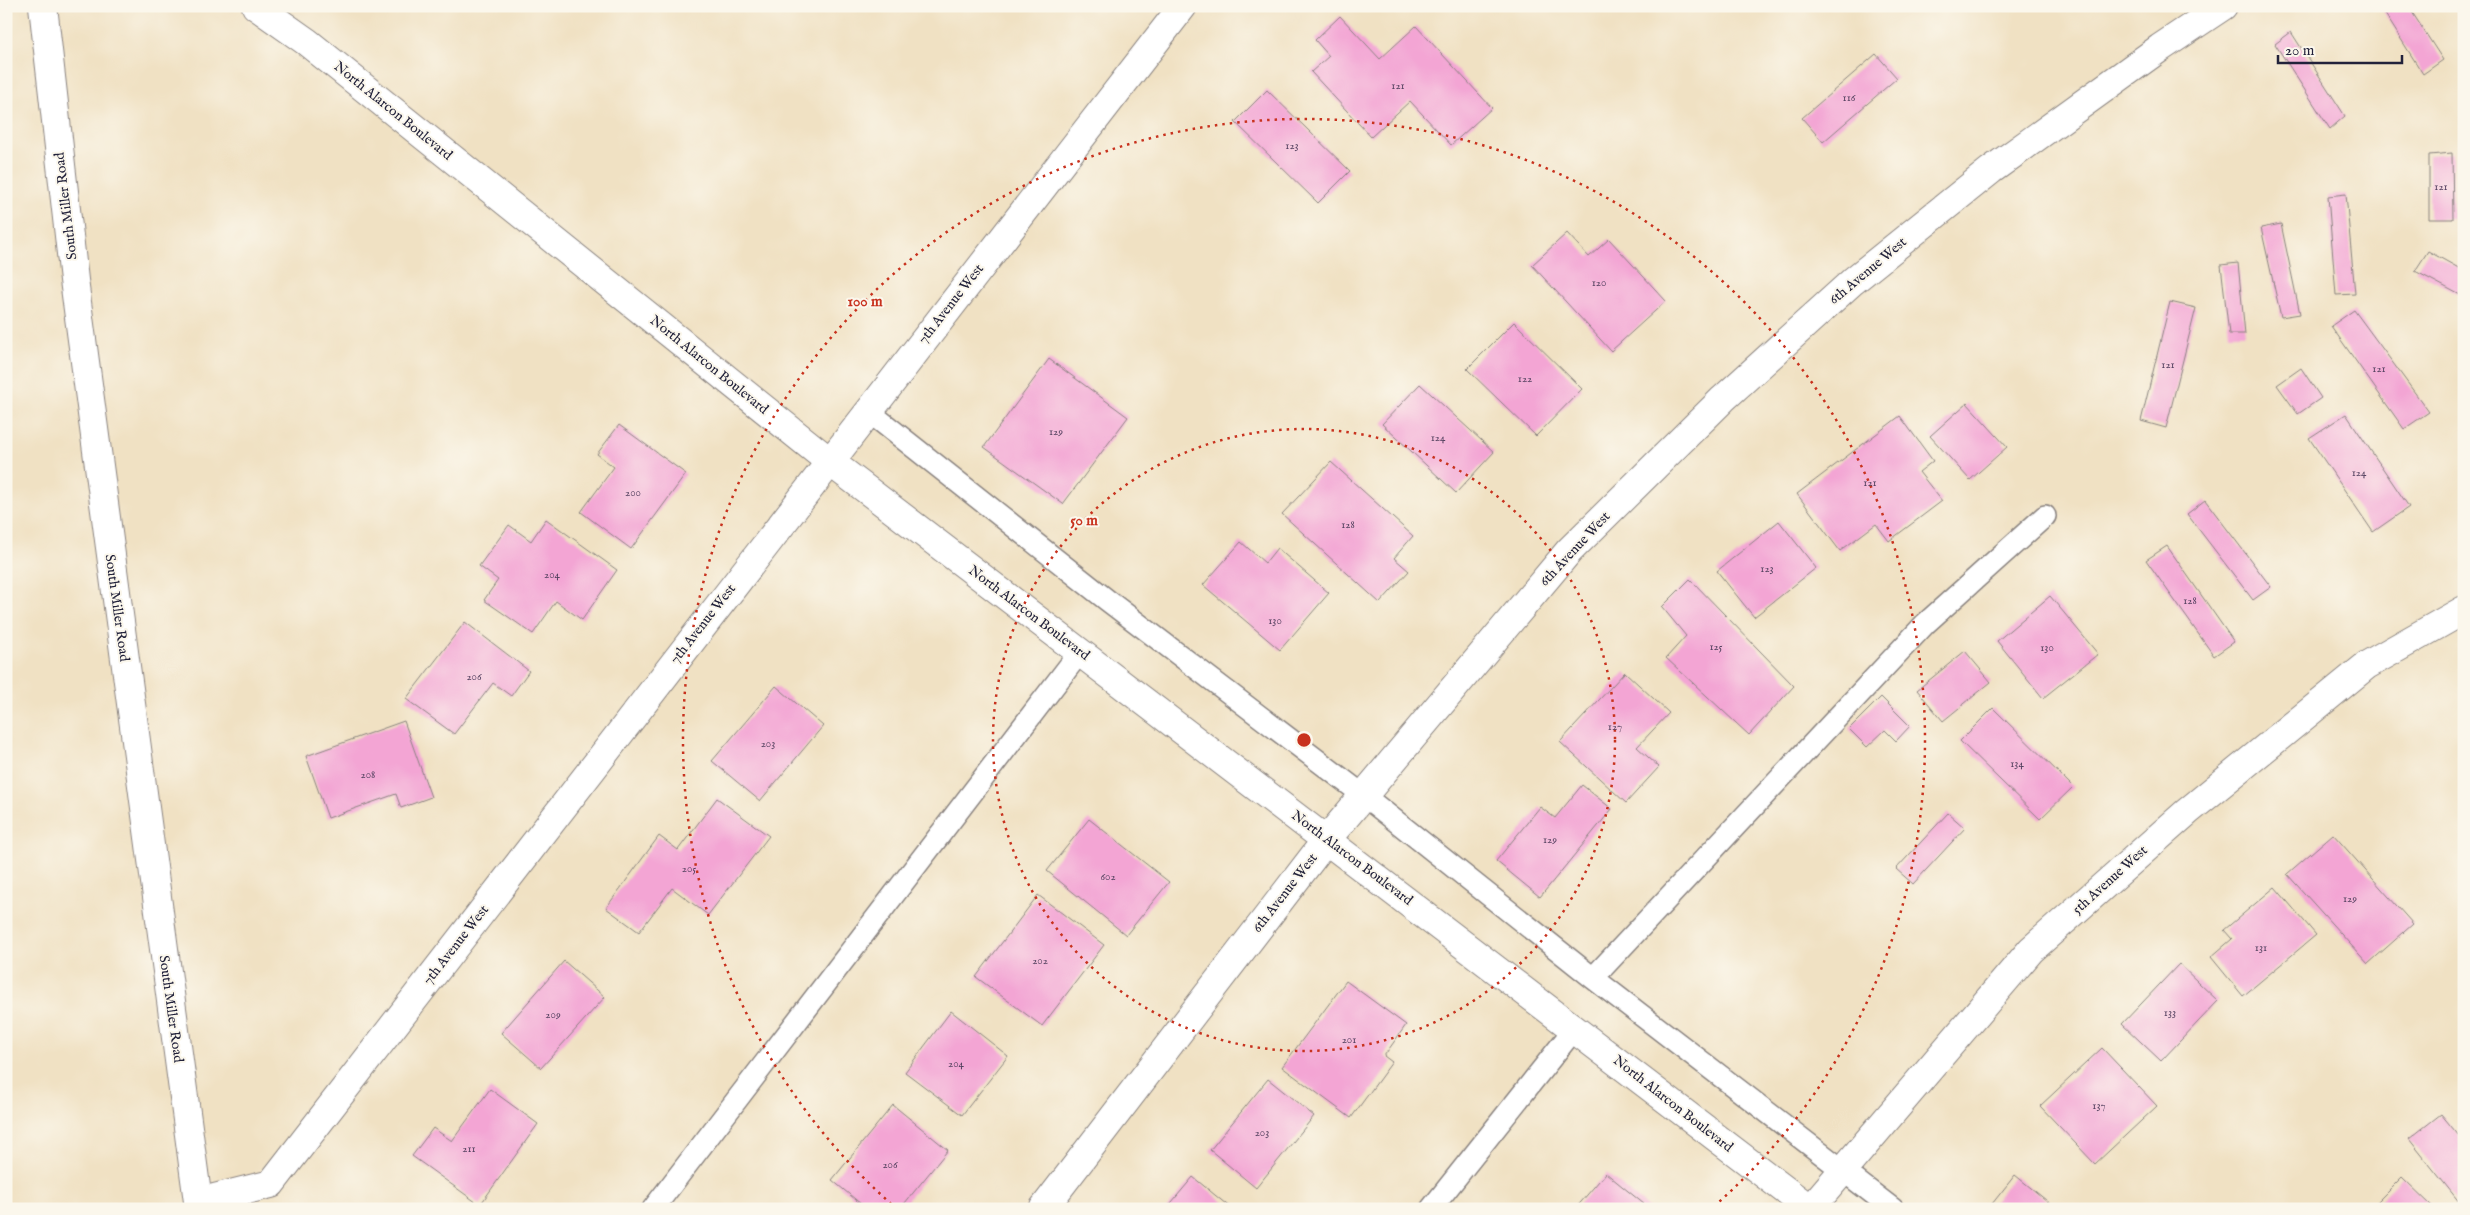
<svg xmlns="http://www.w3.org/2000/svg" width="2470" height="1215" font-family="'IM FELL English',serif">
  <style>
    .building { fill: #f3a5d4 }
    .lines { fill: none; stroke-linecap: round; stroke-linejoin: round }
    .lane-casing { stroke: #89827f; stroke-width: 24 }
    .street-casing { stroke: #89827f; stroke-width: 30 }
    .secondary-casing { stroke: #89827f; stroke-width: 30 }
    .lane { stroke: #fff; stroke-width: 21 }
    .street { stroke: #fff; stroke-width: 28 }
    .secondary { stroke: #fff; stroke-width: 28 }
    .ring { fill: none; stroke: #c8321e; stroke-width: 2.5; stroke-dasharray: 2.5 5 }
    .labels { text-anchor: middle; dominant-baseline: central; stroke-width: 4; stroke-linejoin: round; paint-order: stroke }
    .number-label { font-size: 11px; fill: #564361 }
    .street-label { font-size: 14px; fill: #22223b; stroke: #fbf7ec }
    .centre { fill: #c8321e; stroke: #fbf7ec; stroke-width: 2.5 }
    .ring-label { font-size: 15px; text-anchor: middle; font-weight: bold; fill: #c8321e; stroke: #fbf7ec; stroke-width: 4; stroke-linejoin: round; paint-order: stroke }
  </style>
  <rect width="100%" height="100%" fill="#fbf7ec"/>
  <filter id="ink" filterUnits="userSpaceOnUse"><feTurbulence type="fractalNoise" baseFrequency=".02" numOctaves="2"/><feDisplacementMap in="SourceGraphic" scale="10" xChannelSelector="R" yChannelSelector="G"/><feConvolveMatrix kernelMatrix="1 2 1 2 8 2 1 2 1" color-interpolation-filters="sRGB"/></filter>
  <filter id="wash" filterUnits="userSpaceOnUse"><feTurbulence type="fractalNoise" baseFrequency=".0096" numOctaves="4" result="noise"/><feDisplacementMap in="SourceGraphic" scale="20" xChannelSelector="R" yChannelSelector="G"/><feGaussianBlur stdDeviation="1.12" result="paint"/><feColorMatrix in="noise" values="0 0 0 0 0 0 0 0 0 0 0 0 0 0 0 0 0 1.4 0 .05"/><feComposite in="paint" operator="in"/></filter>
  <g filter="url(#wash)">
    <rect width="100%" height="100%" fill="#f0e1c3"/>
    <g id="blocks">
      <!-- building -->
      <path class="building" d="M2380 6H2408L2443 60 2423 74Z
        M1340 16 1380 59 1416 26 1492 108 1451 145 1410 101 1371 137 1311 72 1329 56 1315 40Z
        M2291 32 2345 116 2330 129 2275 44Z
        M1876 54 1897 78 1823 142 1802 118Z
        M1267 90 1350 171 1318 203 1235 122Z
        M2452 153 2453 219H2429V155Z
        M2346 194 2355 294 2336 295 2328 196Z
        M2281 224 2300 314 2281 317 2261 228Z
        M1567 233 1589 257 1609 239 1666 301 1611 351 1532 265Z
        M2428 251 2464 271V297L2415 271Z
        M2238 263 2245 334H2229L2221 265Z
        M2170 302 2196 308 2166 428 2141 421Z
        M2354 310 2429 412 2404 429 2331 326Z
        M1514 322 1582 389 1536 436 1467 369Z
        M1049 359 1128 417 1063 504 984 447Z
        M2301 368 2321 398 2298 414 2277 385Z
        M1420 384 1494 452 1456 493 1382 424Z
        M1967 403 2007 447 1970 480 1930 436Z
        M2346 414 2409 507 2373 532 2309 438Z
        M1900 416 1933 461 1919 472 1942 501 1889 541 1876 524 1840 551 1797 494Z
        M619 425 686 474 631 549 581 512 614 467 597 454Z
        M1331 462 1413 536 1394 558 1409 571 1380 603 1282 514Z
        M2205 500 2271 587 2253 600 2187 514Z
        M546 519 617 570 582 620 556 601 533 634 484 600 498 580 479 566 509 525 531 541Z
        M1779 521 1816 568 1754 617 1717 571Z
        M1241 542 1265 563 1277 548 1329 593 1280 650 1203 585Z
        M2167 546 2234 642 2214 656 2146 560Z
        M1690 579 1794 686 1749 735 1666 658 1686 636 1662 607Z
        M2050 596 2098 654 2043 698 1997 641Z
        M465 622 529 671 511 696 493 683 454 734 406 699Z
        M1965 651 1991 682 1943 721 1917 690Z
        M1625 672 1669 713 1637 747 1659 767 1626 803 1560 742Z
        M776 686 823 726 760 801 712 761Z
        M1881 697 1910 726 1896 741 1885 730 1867 747 1849 729Z
        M1993 708 2073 787 2040 819 1960 741Z
        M404 721 431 797 401 808 396 794 328 818 306 756Z
        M1582 785 1612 809 1540 897 1496 861 1540 807 1555 818Z
        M717 798 769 836 708 915 672 888 639 932 606 908 659 836 678 850Z
        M1948 813 1965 828 1913 884 1896 869Z
        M1089 819 1169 882 1126 935 1047 871Z
        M2333 834 2413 924 2368 964 2287 874Z
        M2275 887 2316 935 2243 996 2211 957 2232 939 2224 930Z
        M1038 895 1104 945 1042 1026 976 977Z
        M564 961 605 997 541 1068 501 1033Z
        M2179 964 2218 1001 2161 1061 2122 1024Z
        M1346 981 1406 1025 1384 1056 1392 1062 1351 1118 1282 1067Z
        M951 1011 1008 1056 962 1115 905 1072Z
        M2102 1048 2157 1106 2095 1164 2040 1106Z
        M1268 1079 1314 1116 1256 1188 1210 1150Z
        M490 1089 538 1124 480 1205 412 1156 433 1128 452 1141Z
        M893 1105 948 1150 900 1209H867L832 1180Z
        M2441 1114 2464 1142V1208L2409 1139Z
        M1606 1173 1650 1209H1575Z
        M2015 1175 2057 1209H1988Z
        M1193 1177 1232 1209H1166Z
        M2402 1177 2435 1209H2370Z"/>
    </g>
  </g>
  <g filter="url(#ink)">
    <use href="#blocks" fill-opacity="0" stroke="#89827f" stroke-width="1"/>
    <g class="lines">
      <!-- lane casing -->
      <g class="lane-casing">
        <path id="lane" d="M868 411 1107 600 1363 795 1593 978 1893 1209
          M1593 978 1925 624 2045 516
          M653 1209 1080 652
          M1431 1209 1575 1028"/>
      </g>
      <!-- street casing -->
      <g class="street-casing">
        <path id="street" d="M256 6 307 42 829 461 1810 1209
          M198 1202 271 1184 1183 6
          M1043 1209 1327 839 1569 551 1723 399 1853 281 1991 170 2160 48 2223 6
          M1810 1209 2031 950 2187 812 2367 665 2464 610"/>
      </g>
      <!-- secondary casing -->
      <g class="secondary-casing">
        <path id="secondary" d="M43 6 74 280 199 1209"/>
      </g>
      <!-- lane -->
      <use href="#lane" class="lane"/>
      <!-- street -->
      <use href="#street" class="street"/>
      <!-- secondary -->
      <use href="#secondary" class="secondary"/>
    </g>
  </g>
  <!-- distance rings -->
  <g class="ring">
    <circle cx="1304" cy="740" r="311"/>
    <path d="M897 1209A621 621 0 1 1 1711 1209"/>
  </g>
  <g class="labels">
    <!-- number labels -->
    <g class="number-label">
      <text x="1398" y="86">121</text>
      <text x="1849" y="98">116</text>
      <text x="1292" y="146">123</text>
      <text x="2441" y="187">121</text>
      <text x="1599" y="283">120</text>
      <text x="2168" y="365">121</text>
      <text x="2379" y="369">121</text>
      <text x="1525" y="379">122</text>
      <text x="1056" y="432">129</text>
      <text x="1438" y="438">124</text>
      <text x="2359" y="473">124</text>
      <text x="1870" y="483">121</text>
      <text x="633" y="493">200</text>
      <text x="1348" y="525">128</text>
      <text x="1767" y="569">123</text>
      <text x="552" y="575">204</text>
      <text x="2190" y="601">128</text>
      <text x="1275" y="621">130</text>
      <text x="1716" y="647">125</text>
      <text x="2047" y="648">130</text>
      <text x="474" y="677">206</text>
      <text x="1615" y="727">127</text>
      <text x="768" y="744">203</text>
      <text x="2017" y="764">134</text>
      <text x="368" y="775">208</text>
      <text x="1550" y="840">129</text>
      <text x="689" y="869">205</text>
      <text x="1108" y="877">602</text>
      <text x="2350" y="899">129</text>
      <text x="2261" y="948">131</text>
      <text x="1040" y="961">202</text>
      <text x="2170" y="1013">133</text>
      <text x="553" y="1015">209</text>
      <text x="1349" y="1040">201</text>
      <text x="956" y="1064">204</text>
      <text x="2099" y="1106">137</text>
      <text x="1262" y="1133">203</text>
      <text x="469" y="1149">211</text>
      <text x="890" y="1165">206</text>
    </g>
    <!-- street labels -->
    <g class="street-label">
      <text transform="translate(393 111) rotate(39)">North Alarcon Boulevard</text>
      <text transform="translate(66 206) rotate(-97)">South Miller Road</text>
      <text transform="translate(1868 271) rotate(-40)">6th Avenue West</text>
      <text transform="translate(951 304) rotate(-52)">7th Avenue West</text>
      <text transform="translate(709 365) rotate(39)">North Alarcon Boulevard</text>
      <text transform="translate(1575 549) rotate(-47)">6th Avenue West</text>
      <text transform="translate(117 608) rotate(82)">South Miller Road</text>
      <text transform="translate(1029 613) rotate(37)">North Alarcon Boulevard</text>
      <text transform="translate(703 624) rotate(-52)">7th Avenue West</text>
      <text transform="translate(1352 858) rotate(37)">North Alarcon Boulevard</text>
      <text transform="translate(2110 880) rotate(-42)">5th Avenue West</text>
      <text transform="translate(1285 893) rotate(-52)">6th Avenue West</text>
      <text transform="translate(456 945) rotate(-52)">7th Avenue West</text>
      <text transform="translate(171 1009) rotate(82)">South Miller Road</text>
      <text transform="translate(1673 1104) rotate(38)">North Alarcon Boulevard</text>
    </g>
  </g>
  <circle cx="1304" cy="740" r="8" class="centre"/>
  <g class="ring-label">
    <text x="865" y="306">100 m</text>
    <text x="1084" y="525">50 m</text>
  </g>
  <!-- margin -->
  <rect width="2470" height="1215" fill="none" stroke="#fbf7ec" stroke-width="25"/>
  <!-- scale -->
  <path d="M2278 55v8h124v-8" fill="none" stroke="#22223b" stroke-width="2.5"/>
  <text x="2285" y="55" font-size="15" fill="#22223b" stroke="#fbf7ec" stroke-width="4" paint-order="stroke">20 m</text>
</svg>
